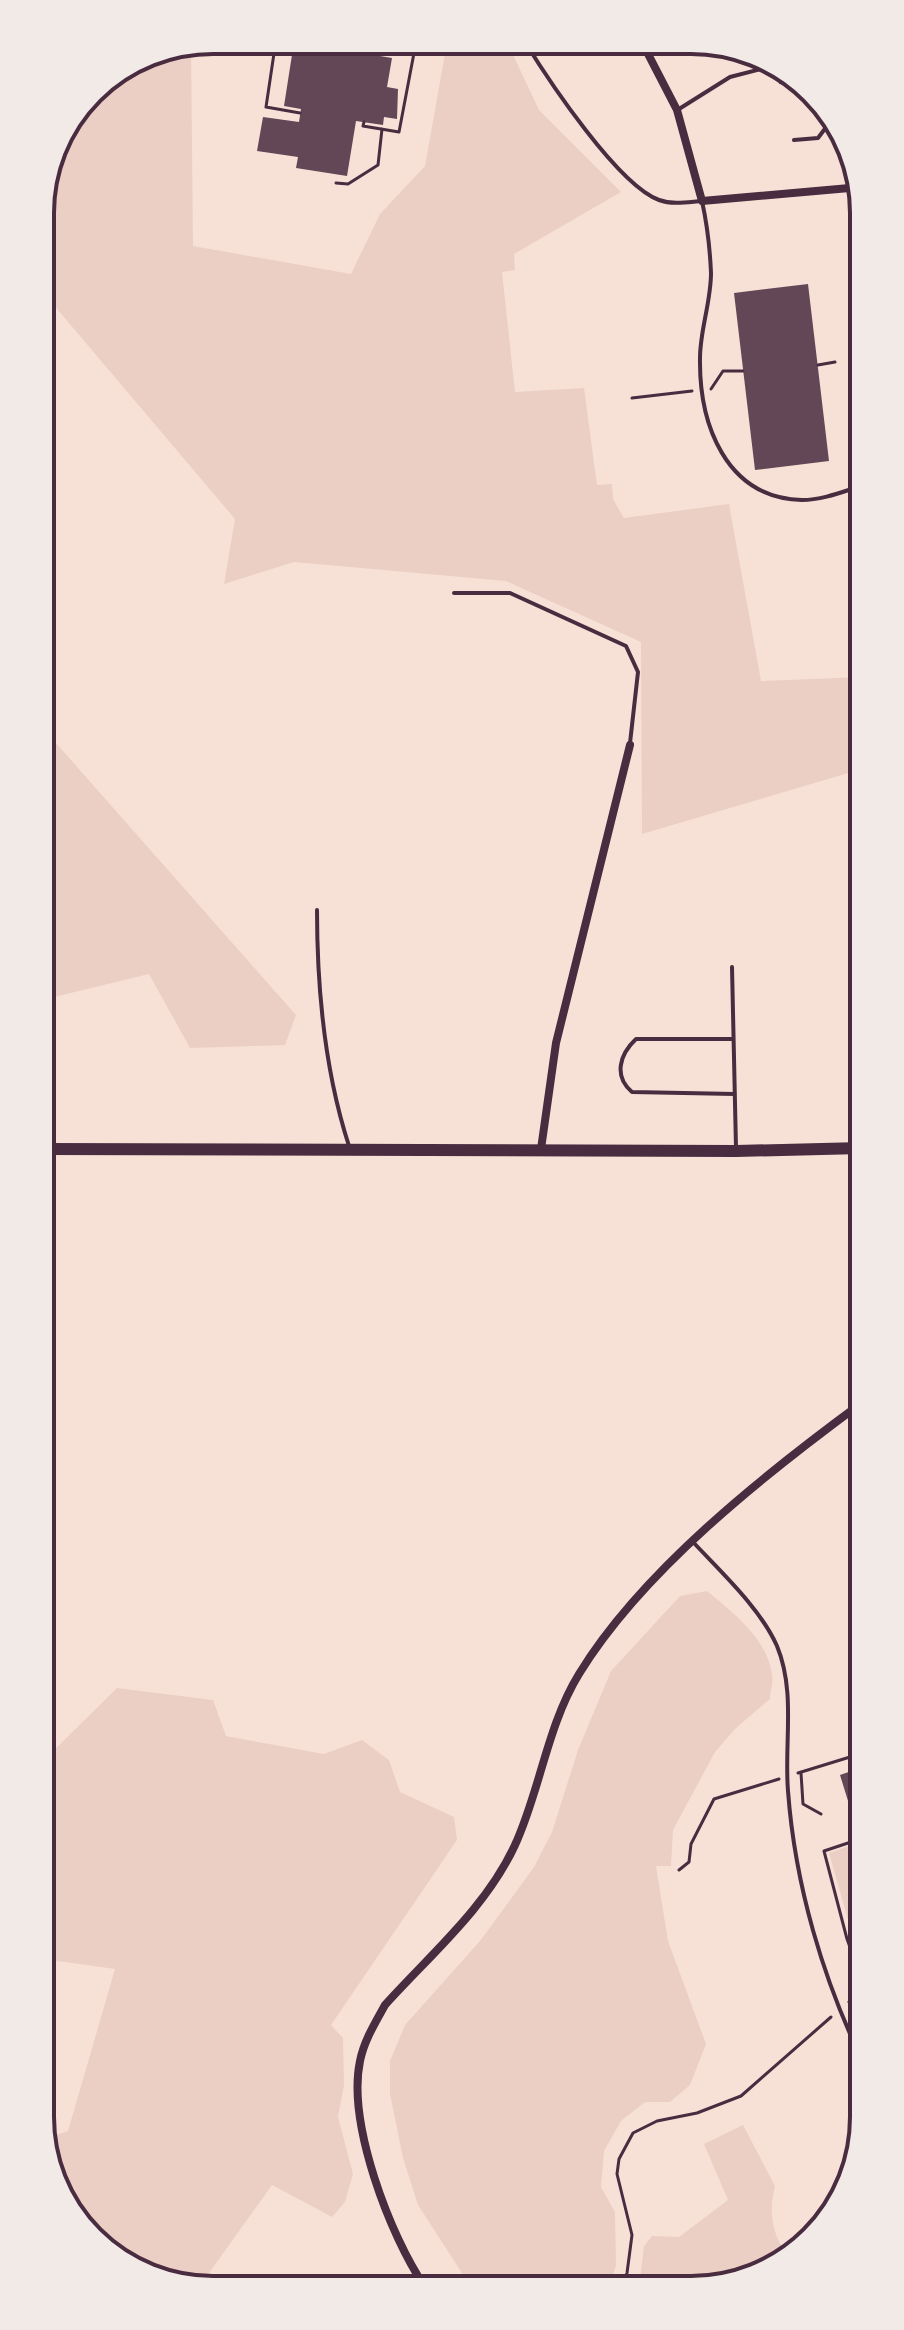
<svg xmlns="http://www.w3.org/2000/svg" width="904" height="2330" font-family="'Times New Roman',serif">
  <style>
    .green { fill: #ebcfc5 }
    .building { fill: #644757 }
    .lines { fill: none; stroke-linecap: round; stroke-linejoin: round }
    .path { stroke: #4a2c40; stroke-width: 3 }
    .service { stroke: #4a2c40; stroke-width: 4 }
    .minor { stroke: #4a2c40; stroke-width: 8 }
    .secondary { stroke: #4a2c40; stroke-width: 12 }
    .rim { fill: none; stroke: #4a2c40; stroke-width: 4 }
  </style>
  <rect width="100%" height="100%" fill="#f7e1d7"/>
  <!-- green -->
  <path class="green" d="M447 42H507L539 110 621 192 514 254 515 270 502 272 515 392 584 388 597 485 612 484 613 499 624 518 729 504 761 681 861 677 862 769 642 834 641 642 506 581 294 562 224 584 235 519 41 290 40 201 58 136 99 83 147 53 191 44 193 246 351 274 380 214 425 166Z
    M41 726 296 1015 285 1045 190 1048 149 974 42 1000Z
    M707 1591C732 1612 767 1638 772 1674 774 1681 770 1692 770 1699L736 1728 715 1752 673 1830 671 1866H656L668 1941 706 2044 690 2085 670 2102H645L621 2121 604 2151 601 2187 615 2212 616 2265 609 2287H471L418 2205 403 2158 390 2094V2061L405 2025 480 1941 534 1867 552 1832 578 1750 611 1671 680 1596Z
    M117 1688 213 1700 226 1736 324 1754 362 1740 389 1760 400 1792 454 1817 457 1840 331 2025 343 2038 344 2085 338 2117 353 2174 345 2202 332 2217 272 2185 199 2287H180L91 2240 43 2151V2139L68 2131 115 1969 43 1959V1761Z
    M861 1842 863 1848V1972L829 1853Z
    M743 2125 775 2186C769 2209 771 2231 785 2252L725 2287H639L644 2246 652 2236 679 2237 728 2200 704 2144Z"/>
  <!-- building -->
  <path class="building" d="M311 41H370L368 54 392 58 387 87 398 89 397 119 384 117 383 125 356 121 347 176 296 168 298 157 257 151 263 117 299 122 301 109 284 106 294 42 310 45Z
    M781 73 807 87 779 84Z
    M808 284 829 461 755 470 734 293Z
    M863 1767V1846H862L840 1775Z"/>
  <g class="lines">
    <!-- path -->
    <path class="path" d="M276 40 266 107 300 113
      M364 122 363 126 399 132 414 53 370 44
      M336 183 348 184 378 165 382 129
      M818 365 835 362
      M711 389 723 371H743
      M632 398 692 391
      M798 1773 863 1753
      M801 1773 803 1804 821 1814
      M860 1839 824 1851 847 1939 863 1983
      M679 1870 689 1862 691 1844 714 1799 779 1779
      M849 2002 863 1990
      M621 2287 627 2273 632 2235 617 2174 619 2159 633 2133 657 2121 697 2113 741 2096 831 2017"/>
    <!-- service -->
    <path class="service" d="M525 42C549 81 618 185 659 200 673 205 688 202 702 201 707 224 710 249 711 273 711 302 700 330 700 358 699 423 725 498 802 500 822 500 842 492 861 486
      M679 109 730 77 769 67
      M794 140 818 138 830 122
      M454 593H510L626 646 638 672 630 743
      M317 910C317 987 325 1072 349 1146
      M732 967 736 1148
      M733 1039H636C620 1054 613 1076 632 1092L735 1094
      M693 1542C722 1573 760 1608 777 1646 796 1692 784 1743 788 1791 795 1885 823 1980 864 2064"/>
    <!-- minor -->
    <path class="minor" d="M647 52 677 110 702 201 861 187
      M541 1149 556 1043 630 745
      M425 2287C390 2236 347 2123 360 2061 364 2041 375 2023 385 2005 430 1955 486 1908 515 1845 540 1791 547 1726 579 1674 642 1571 765 1474 863 1402"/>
    <!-- secondary -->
    <path class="secondary" d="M42 1149 736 1151 862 1148"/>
  </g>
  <!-- crop -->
  <path d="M0 0H904V2330H0ZM213 54H691A159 159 0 0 1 850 213V2117A159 159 0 0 1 691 2276H213A159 159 0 0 1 54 2117V213A159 159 0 0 1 213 54Z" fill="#f1eae7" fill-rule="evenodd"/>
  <path class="rim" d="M213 54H691A159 159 0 0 1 850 213V2117A159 159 0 0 1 691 2276H213A159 159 0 0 1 54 2117V213A159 159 0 0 1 213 54Z"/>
</svg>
